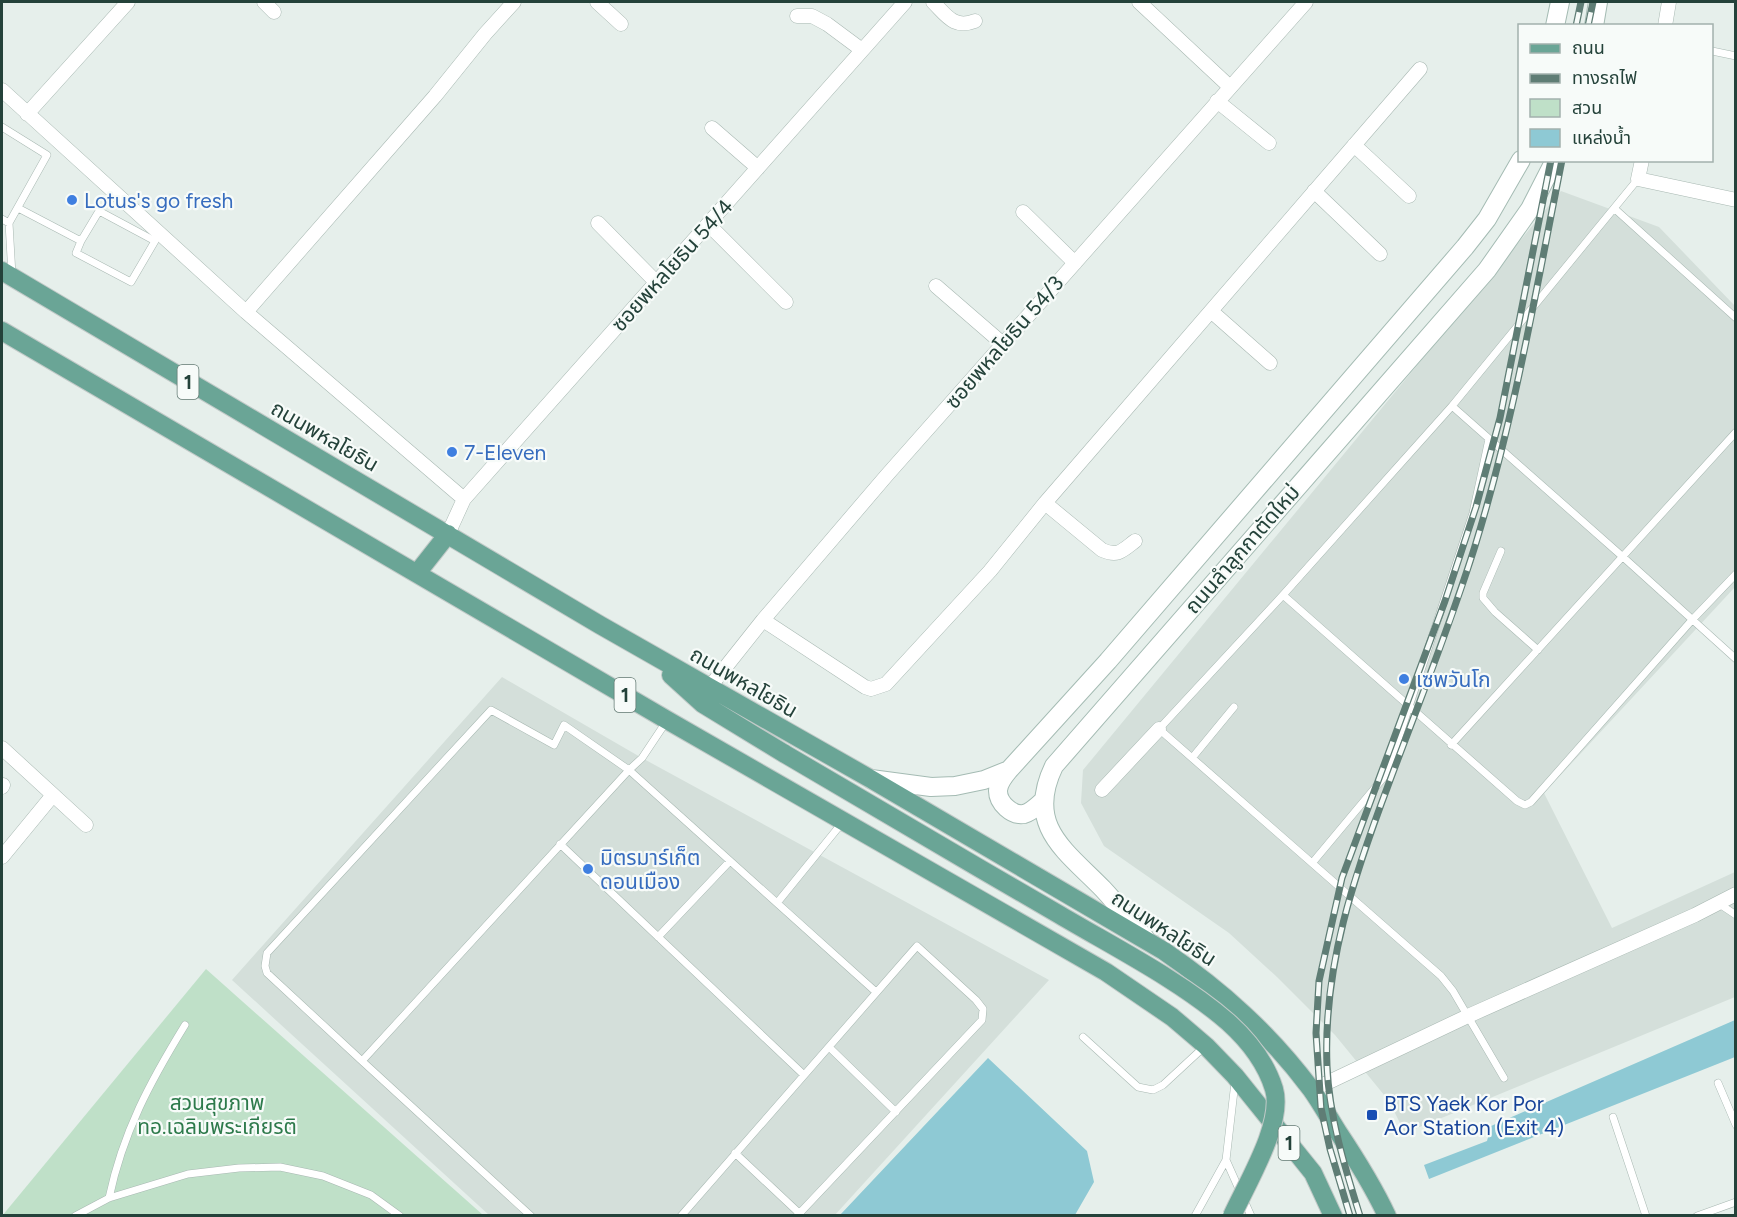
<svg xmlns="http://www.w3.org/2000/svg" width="1737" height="1217" font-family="Figtree,'Noto Sans Thai',sans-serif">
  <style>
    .built { fill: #d4dfda }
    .green { fill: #bfe0c8 }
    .water { fill: #8ec9d4 }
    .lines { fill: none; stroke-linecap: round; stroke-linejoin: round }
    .lane-casing { stroke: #a8b8b2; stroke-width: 8 }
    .street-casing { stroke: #a8b8b2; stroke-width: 15 }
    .secondary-casing { stroke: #a4bbb3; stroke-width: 20 }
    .primary-casing { stroke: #c2cac8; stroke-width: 20 }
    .lane { stroke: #fff; stroke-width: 7 }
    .street { stroke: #fff; stroke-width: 14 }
    .secondary { stroke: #fff; stroke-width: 18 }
    .primary { stroke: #6aa596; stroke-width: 18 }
    .rail-casing { stroke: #5f7d75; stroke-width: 7 }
    .rail { stroke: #f7fbf9; stroke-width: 4.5; stroke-dasharray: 14; stroke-linecap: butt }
    .primary-bridge-casing { stroke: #c2cac8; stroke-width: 20; stroke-linecap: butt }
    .primary-bridge { stroke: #6aa596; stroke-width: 18 }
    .shop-dot { fill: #3f7fe0; stroke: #f7fbf9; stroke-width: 2 }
    .transit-dot { fill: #1a4fb4; stroke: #f7fbf9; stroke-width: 2 }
    .labels { text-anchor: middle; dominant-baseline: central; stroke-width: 4.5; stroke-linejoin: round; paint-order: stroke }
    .shield { fill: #f7fbf9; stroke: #637a73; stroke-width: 1.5 }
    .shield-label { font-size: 20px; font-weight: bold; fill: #24423a }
    .shop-label { font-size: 21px; fill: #366cbe; stroke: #f7fbf9; text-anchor: start }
    .street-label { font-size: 21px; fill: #24423a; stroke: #f7fbf9 }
    .park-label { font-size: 21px; fill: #2d7a4b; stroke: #f7fbf9 }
    .transit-label { font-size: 21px; fill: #164399; stroke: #f7fbf9; text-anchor: start }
  </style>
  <rect width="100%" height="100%" fill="#e6efeb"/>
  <!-- built -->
  <path class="built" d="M1561 191 1659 227 1735 306V587L1544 793 1612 928 1735 872V997L1405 1133 1389 1101 1335 1035 1277 977 1229 933 1104 846 1081 803 1083 770Z
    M502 677 642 758 1049 980 834 1216 489 1215 232 980Z"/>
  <!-- green -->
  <path class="green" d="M206 969 483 1215 2 1216Z"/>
  <!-- water -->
  <path class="water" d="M1735 1020V1057L1429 1179 1424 1165 1487 1141 1491 1126Z
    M988 1058 1087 1151 1094 1182 1075 1215H840Z"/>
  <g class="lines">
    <!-- lane casing -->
    <g class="lane-casing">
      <path id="lane" d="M1712 51 1736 56
        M2 127 47 155 9 223
        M18 208 81 241 99 211 155 241 131 282 76 253 81 241
        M1615 209 1736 318
        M2 219 9 223 12 275
        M1452 406 1623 557 1736 659
        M1501 551 1483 593V598L1495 612 1538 650
        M1283 595 1517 801 1525 805 1531 802 1692 620 1736 574
        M1451 745 1736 432
        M1192 758 1234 707
        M560 844 804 1075
        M1313 862 1384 777 1393 755 1473 513 1489 439
        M777 903 842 823
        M1718 903 1736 915
        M658 937 730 861
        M1083 1037 1138 1087 1153 1090 1163 1085 1204 1047
        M829 1047 896 1112
        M362 1061 267 973 265 966 267 953 491 710 554 745 564 725 629 770 876 992
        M1504 1078 1453 991 1441 976 1159 729 1283 595 1452 406 1638 179
        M1718 1083 1736 1125
        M1613 1117 1646 1216
        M735 1153 799 1213
        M1226 1160 1251 1216
        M109 1198C123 1132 150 1082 185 1025
        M75 1216 109 1198 188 1174 239 1168 280 1167 323 1176 371 1195 400 1216
        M531 1216 362 1061 629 770 642 758 666 722
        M681 1216 917 946 976 1000 983 1009 982 1020 797 1216
        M1195 1216 1226 1160 1235 1082
        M1697 1216 1736 1202"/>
    </g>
    <!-- street casing -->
    <g class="street-casing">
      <path id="street" d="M264 2 274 12
        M597 2 621 24
        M933 2C947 16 954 29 975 21
        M1139 2 1230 87
        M797 16H812L827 24 862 50
        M1665 26 1669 2
        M2 90 246 312 464 499
        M1217 101 1269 143
        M27 114 128 2
        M712 128 758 168
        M1354 145 1409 196
        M1642 160 1638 179 1736 200
        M1314 191 1380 254
        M1023 212 1075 263
        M598 223 656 282
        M708 224 786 302
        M936 286 1003 344
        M1211 311 1270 363
        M246 312 435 96 485 34 514 2
        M1045 503 1102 550C1118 557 1122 551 1135 541
        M448 534 464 499 905 2
        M763 620 865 687 871 689 886 684 990 571 1045 503 1420 69
        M709 688 763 620 887 475 1306 2
        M2 748 86 825
        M2 787 3 785
        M1102 790 1159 729
        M2 857 53 795
        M1312 1090 1468 1016 1695 915 1736 894"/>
    </g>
    <!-- secondary casing -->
    <g class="secondary-casing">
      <path id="secondary" d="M1555 26 1560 2
        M1594 26 1598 2
        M1009 770C1004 776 998 783 998 791 998 803 1012 816 1024 814 1032 812 1038 805 1044 800
        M871 779 931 787 955 786 984 780 1009 770 1108 661 1465 247 1487 219 1521 160
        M1145 938C1131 922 1118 905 1103 889 1065 850 1025 826 1054 766L1487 270 1530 209 1555 160"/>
    </g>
    <!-- primary casing -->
    <g class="primary-casing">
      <path id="primary" d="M2 271 600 625 869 778 1164 951C1222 991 1269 1033 1311 1089 1321 1103 1329 1118 1338 1132 1356 1159 1373 1186 1387 1216
        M2 331 667 720 1106 972 1172 1017 1206 1046 1235 1076 1313 1173 1333 1216
        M418 572 448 534
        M671 675 703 704 785 754"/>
    </g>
    <!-- lane -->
    <use href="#lane" class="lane"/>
    <!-- street -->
    <use href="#street" class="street"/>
    <!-- secondary -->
    <use href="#secondary" class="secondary"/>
    <!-- primary -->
    <use href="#primary" class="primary"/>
    <!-- rail casing -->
    <g class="rail-casing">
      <path id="rail" d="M1576 26 1581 2
        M1588 26 1593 2
        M1350 1216 1330 1149 1321 1108 1316 1033 1319 981 1342 878 1445 601 1476 507 1500 418 1551 160
        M1360 1216C1345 1168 1329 1116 1327 1066 1323 966 1354 876 1389 783 1418 705 1450 626 1475 546 1514 420 1536 290 1562 160"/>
    </g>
    <!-- rail -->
    <use href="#rail" class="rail"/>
    <!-- primary-bridge casing -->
    <g class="primary-bridge-casing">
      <path id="primary-bridge" d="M785 754C877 808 968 862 1060 915 1114 947 1181 981 1228 1022 1248 1040 1266 1063 1274 1089 1284 1123 1247 1183 1232 1216"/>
    </g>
    <!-- primary-bridge -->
    <use href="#primary-bridge" class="primary-bridge"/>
  </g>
  <!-- markers -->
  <g class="shop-dot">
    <circle cx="72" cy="200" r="6"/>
    <circle cx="452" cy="452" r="6"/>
    <circle cx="1404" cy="679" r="6"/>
    <circle cx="588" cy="869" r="6"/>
  </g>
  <rect class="transit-dot" x="1366" y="1109" width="12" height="12" rx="3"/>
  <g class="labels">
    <!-- shield labels -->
    <g class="shield">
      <rect x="177.5" y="365" width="21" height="34" rx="4.5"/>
      <rect x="614.5" y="678" width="21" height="34" rx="4.5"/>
      <rect x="1278.5" y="1126" width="21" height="34" rx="4.5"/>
    </g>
    <g class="shield-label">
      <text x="188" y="382">1</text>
      <text x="625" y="695">1</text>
      <text x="1289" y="1143">1</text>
    </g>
    <!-- shop labels -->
    <g class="shop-label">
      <text x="84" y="200">Lotus's go fresh</text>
      <text x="464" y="452">7-Eleven</text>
      <text x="1416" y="679">เซพวันโก</text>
      <text x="600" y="857">มิตรมาร์เก็ต<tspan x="600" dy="24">ดอนเมือง</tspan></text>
    </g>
    <!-- street labels -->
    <g class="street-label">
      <text transform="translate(672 265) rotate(-48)">ซอยพหลโยธิน 54/4</text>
      <text transform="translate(1004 342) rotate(-49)">ซอยพหลโยธิน 54/3</text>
      <text transform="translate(325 436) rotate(30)">ถนนพหลโยธิน</text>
      <text transform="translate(1242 549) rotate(-49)">ถนนลำลูกกาตัดใหม่</text>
      <text transform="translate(744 682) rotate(30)">ถนนพหลโยธิน</text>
      <text transform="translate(1164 928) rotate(33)">ถนนพหลโยธิน</text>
    </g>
    <!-- park labels -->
    <g class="park-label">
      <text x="217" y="1102">สวนสุขภาพ<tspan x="217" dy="24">ทอ.เฉลิมพระเกียรติ</tspan></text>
    </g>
    <!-- transit labels -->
    <g class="transit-label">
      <text x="1384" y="1103">BTS Yaek Kor Por<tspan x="1384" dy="24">Aor Station (Exit 4)</tspan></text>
    </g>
  </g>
  <!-- border -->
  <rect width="1737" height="1217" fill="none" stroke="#24423a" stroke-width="6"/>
  <!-- legend -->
  <rect x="1518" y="24" width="195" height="138" fill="#f7fbf9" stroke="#a3b1ad" stroke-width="1.5"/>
  <rect x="1530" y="44" width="30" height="9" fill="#6aa596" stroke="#a3b1ad" stroke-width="1.5"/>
  <text x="1572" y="54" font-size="18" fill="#24423a">ถนน</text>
  <rect x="1530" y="74" width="30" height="9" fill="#5f7d75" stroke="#a3b1ad" stroke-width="1.5"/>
  <text x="1572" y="84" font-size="18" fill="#24423a">ทางรถไฟ</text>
  <rect x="1530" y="99" width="30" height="18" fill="#bfe0c8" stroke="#a3b1ad" stroke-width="1.5"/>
  <text x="1572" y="114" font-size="18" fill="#24423a">สวน</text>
  <rect x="1530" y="129" width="30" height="18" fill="#8ec9d4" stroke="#a3b1ad" stroke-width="1.5"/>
  <text x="1572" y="144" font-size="18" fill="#24423a">แหล่งน้ำ</text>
</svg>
